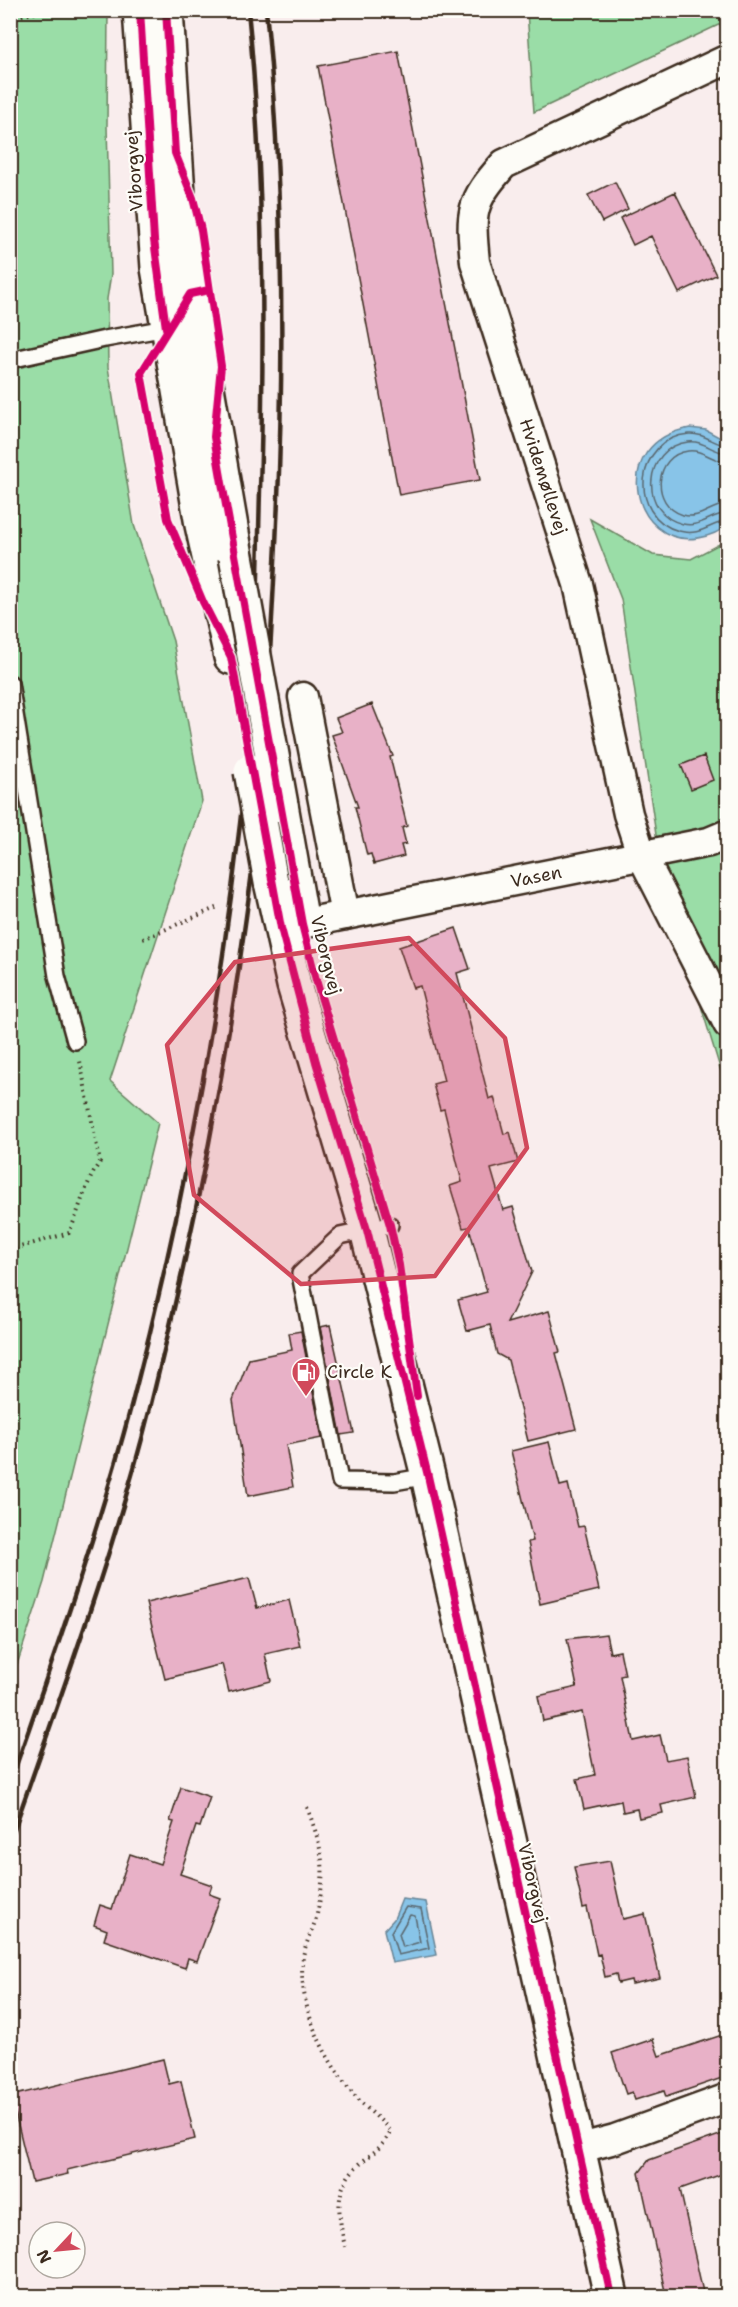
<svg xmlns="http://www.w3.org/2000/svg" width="738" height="2307" font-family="'Shantell Sans',sans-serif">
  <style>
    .green { fill: #9adda7; stroke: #6a8462; stroke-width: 1.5 }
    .water { fill: #88c4e8; stroke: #698697; stroke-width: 1.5 }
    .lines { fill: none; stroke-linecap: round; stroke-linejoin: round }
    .shore { stroke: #5a686f; stroke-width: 1.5 }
    .building { fill: #e8b1c7; stroke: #3b2a1e; stroke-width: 1.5 }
    .lane-casing { stroke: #3b2a1e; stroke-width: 20 }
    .street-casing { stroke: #3b2a1e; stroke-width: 33 }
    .secondary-casing { stroke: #3b2a1e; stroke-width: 38 }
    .path { stroke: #3b2a1e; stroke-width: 4; stroke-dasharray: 1.5 4.5; stroke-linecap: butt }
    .lane { stroke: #fdfcf7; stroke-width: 15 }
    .street { stroke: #fdfcf7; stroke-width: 28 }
    .secondary { stroke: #fdfcf7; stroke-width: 33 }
    .rail { stroke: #3b2a1e; stroke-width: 4.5 }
    .secondary-bridge-casing { stroke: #3b2a1e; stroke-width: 38; stroke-linecap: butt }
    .secondary-bridge { stroke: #fdfcf7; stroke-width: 33 }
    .cycleway-casing { stroke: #fdfcf7; stroke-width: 11 }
    .cycleway { stroke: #d6006c; stroke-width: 8 }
    .marked { fill: #d1495b; fill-opacity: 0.2; stroke: #d1495b; stroke-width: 4.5; stroke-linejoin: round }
    .labels { text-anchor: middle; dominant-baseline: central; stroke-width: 4.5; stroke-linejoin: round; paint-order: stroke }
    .street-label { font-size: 18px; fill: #3b2a1e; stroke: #fdfcf7 }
    .poi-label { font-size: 18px; fill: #3b2a1e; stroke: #fdfcf7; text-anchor: start }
  </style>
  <rect width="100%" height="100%" fill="#f9eded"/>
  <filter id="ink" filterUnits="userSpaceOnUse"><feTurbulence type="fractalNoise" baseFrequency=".0167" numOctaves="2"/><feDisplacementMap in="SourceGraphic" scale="12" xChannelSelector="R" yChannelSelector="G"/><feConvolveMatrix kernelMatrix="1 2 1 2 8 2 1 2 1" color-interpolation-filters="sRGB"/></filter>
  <g filter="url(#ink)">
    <!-- green -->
    <path class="green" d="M11 11H108L107 126 111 274 107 299 108 367 134 525 173 641 202 801 110 1081 158 1123 44 1582 11 1683Z
      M527 11H727V21L534 112Z
      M590 519 653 555 691 559 727 540V1091L663 882 621 599Z"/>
    <!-- water -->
    <path class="water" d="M690 428 706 430 728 442 727 525C719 533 709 536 698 538 633 549 606 442 690 428Z
      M402 1899 426 1902 437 1955 392 1963 384 1930 394 1919Z"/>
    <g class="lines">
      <!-- shore -->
      <path class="shore" d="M728 446C714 444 704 433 689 434 635 438 627 517 679 531 701 537 710 523 728 521
        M728 453C713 453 704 440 688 442 643 447 638 514 683 524 701 528 711 514 728 513
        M728 462C713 462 703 449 688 451 654 455 650 505 683 515 700 520 711 505 728 504
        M406 1907 421 1909 429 1948 398 1955 391 1932Z
        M410 1915 415 1916 420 1942 403 1947 399 1934Z"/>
    </g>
    <!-- building -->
    <path class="building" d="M398 51 480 480 399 495 318 66Z
      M615 182 628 209 602 222 588 195Z
      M675 192 716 275 679 293 651 236 633 245 620 218Z
      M372 704 393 756 390 757 407 826 402 828 406 844 401 845 404 856 374 864 371 854 367 855 355 807H358L332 735 342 732 336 718Z
      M704 756 713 780 691 789 681 765Z
      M456 928 470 969 457 973 489 1099 494 1097 504 1134 510 1132 518 1162 491 1169 503 1210 513 1207 532 1272 507 1323 549 1311 560 1352 556 1353 576 1429 528 1441 508 1360 497 1354 490 1325 467 1331 458 1300 487 1292 469 1227 463 1228 450 1186 462 1182 444 1109 440 1110 433 1084 444 1081 420 986 413 988 399 947Z
      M330 1325 354 1433 341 1435 320 1327Z
      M301 1331 322 1438 286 1445 293 1487 248 1496 233 1400 249 1359 292 1350 289 1333Z
      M549 1442 560 1486 568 1484 578 1527 584 1526 599 1590 540 1604 528 1542 533 1541 511 1451Z
      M249 1578 257 1608 289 1600 300 1646 265 1654 271 1681 229 1692 222 1664 165 1679 146 1603Z
      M606 1634 610 1653 620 1651 625 1675 620 1676 633 1741 660 1735 666 1760 687 1756 696 1797 661 1805 663 1813 639 1818 637 1809 623 1812 621 1801 584 1809 577 1779 595 1775 582 1712 543 1721 538 1696 577 1687 567 1639Z
      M181 1787 210 1797 200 1827 196 1826 180 1874 212 1885 209 1894 220 1898 197 1961 188 1958 185 1968 104 1940 107 1930 94 1925 100 1905 112 1909 130 1854 160 1864 174 1822 170 1821Z
      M610 1861 623 1919 645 1914 660 1978 632 1984 631 1980 618 1983 616 1974 605 1977 600 1954 597 1955 587 1907 583 1908 574 1867Z
      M728 2033V2076L666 2097 664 2091 635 2100 632 2092 626 2094 612 2053 653 2039 659 2056Z
      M163 2059 169 2084 181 2081 195 2139 67 2170 68 2174 32 2182 11 2096Z
      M728 2132V2172L680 2189 703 2292 666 2296 639 2173 649 2160Z"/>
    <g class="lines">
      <!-- lane casing -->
      <g class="lane-casing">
        <path id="lane" d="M10 360 105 339 172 327
          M10 683 57 976 75 1041
          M390 1225 340 1236 300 1274 340 1481 394 1482 428 1476"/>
      </g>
      <!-- street casing -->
      <g class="street-casing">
        <g id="street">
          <path id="s1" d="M728 59 504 164C470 202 470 212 475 262L578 584 628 814 641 854 728 1024"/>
          <path id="s2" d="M303 697 345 915 709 842 728 834"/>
          <path d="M281 928 345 915"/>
          <path d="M577 2149 615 2139 728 2098"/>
        </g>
      </g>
      <!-- secondary casing -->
      <g class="secondary-casing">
        <path id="secondary" d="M140 10 158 268 202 525 231 657
          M166 10 178 194 186 266 236 556
          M281 805 301 917
          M271 882 294 985 367 1230 428 1476 611 2296"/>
      </g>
      <!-- path -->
      <path class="path" d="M10 18 49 10
        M143 939 218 907
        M10 1250 69 1233C80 1209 85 1183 100 1162L80 1061
        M307 1807C323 1851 327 1867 317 1914 314 1929 305 1943 303 1957 297 2004 323 2057 352 2092 363 2106 379 2118 391 2131 385 2145 374 2152 363 2161 332 2186 338 2213 345 2247"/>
      <!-- lane -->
      <use href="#lane" class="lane"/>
      <!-- street -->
      <use href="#street" class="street"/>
      <!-- secondary -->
      <use href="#secondary" class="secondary"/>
      <!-- rail -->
      <path class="rail" d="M10 1783C54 1657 98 1532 132 1403 192 1176 231 941 252 707 258 636 258 562 260 490 265 330 264 170 248 10
        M10 1841C60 1697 114 1553 151 1404 191 1245 224 1080 246 917 262 806 268 693 274 581 285 391 285 200 266 10"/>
      <!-- secondary-bridge casing -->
      <g class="secondary-bridge-casing">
        <path id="secondary-bridge" d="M236 556 281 805
          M251 771 271 882"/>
      </g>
      <!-- secondary-bridge -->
      <use href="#secondary-bridge" class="secondary-bridge"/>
      <!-- cycleway casing -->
      <g class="cycleway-casing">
        <path id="cycleway" d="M140 10 154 240 166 328
          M166 10 175 153 193 198 201 230 221 366 214 437 222 483 302 924 316 980 390 1225 399 1265 417 1396
          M209 290 190 294 141 373 168 519 203 602 231 657 281 928 316 1062 367 1230 428 1476 611 2296"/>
      </g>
      <!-- cycleway -->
      <use href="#cycleway" class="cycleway"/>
    </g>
  </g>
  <!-- marked area -->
  <path class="marked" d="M409 938 505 1038 527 1148 435 1276 301 1284 194 1195 167 1045 235 962Z"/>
  <!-- icons -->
  <defs>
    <g id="fuel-pin" transform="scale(1.5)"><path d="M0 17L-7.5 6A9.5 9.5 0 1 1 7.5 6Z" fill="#d1495b" stroke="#fdfcf7"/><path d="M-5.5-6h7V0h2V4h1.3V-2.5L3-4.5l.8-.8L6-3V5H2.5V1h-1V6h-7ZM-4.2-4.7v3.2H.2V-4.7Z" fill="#fff"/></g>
  </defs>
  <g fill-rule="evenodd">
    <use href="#fuel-pin" x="306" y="1372"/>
  </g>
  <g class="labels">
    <!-- street labels -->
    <g class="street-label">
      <text transform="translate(134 171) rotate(-94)">Viborgvej</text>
      <text stroke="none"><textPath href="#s1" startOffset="580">Hvidemøllevej</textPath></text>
      <text stroke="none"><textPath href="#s2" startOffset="417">Vasen</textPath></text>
      <text transform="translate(326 955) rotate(76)">Viborgvej</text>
      <text transform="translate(533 1883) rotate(77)">Viborgvej</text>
    </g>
    <!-- poi labels -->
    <g class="poi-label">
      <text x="327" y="1372">Circle K</text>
    </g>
  </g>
  <!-- margin -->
  <rect width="738" height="2307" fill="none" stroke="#fdfcf7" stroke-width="36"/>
  <rect x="18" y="18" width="702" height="2271" fill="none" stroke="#3b2a1e" stroke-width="2" filter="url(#ink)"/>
  <!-- north arrow -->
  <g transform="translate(57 2250) rotate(244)"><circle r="28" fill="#fdfcf7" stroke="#afa8a0" stroke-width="1.5"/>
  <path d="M0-4.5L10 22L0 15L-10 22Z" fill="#d1495b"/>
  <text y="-9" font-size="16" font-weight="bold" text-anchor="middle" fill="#3b2a1e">N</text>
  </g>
</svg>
